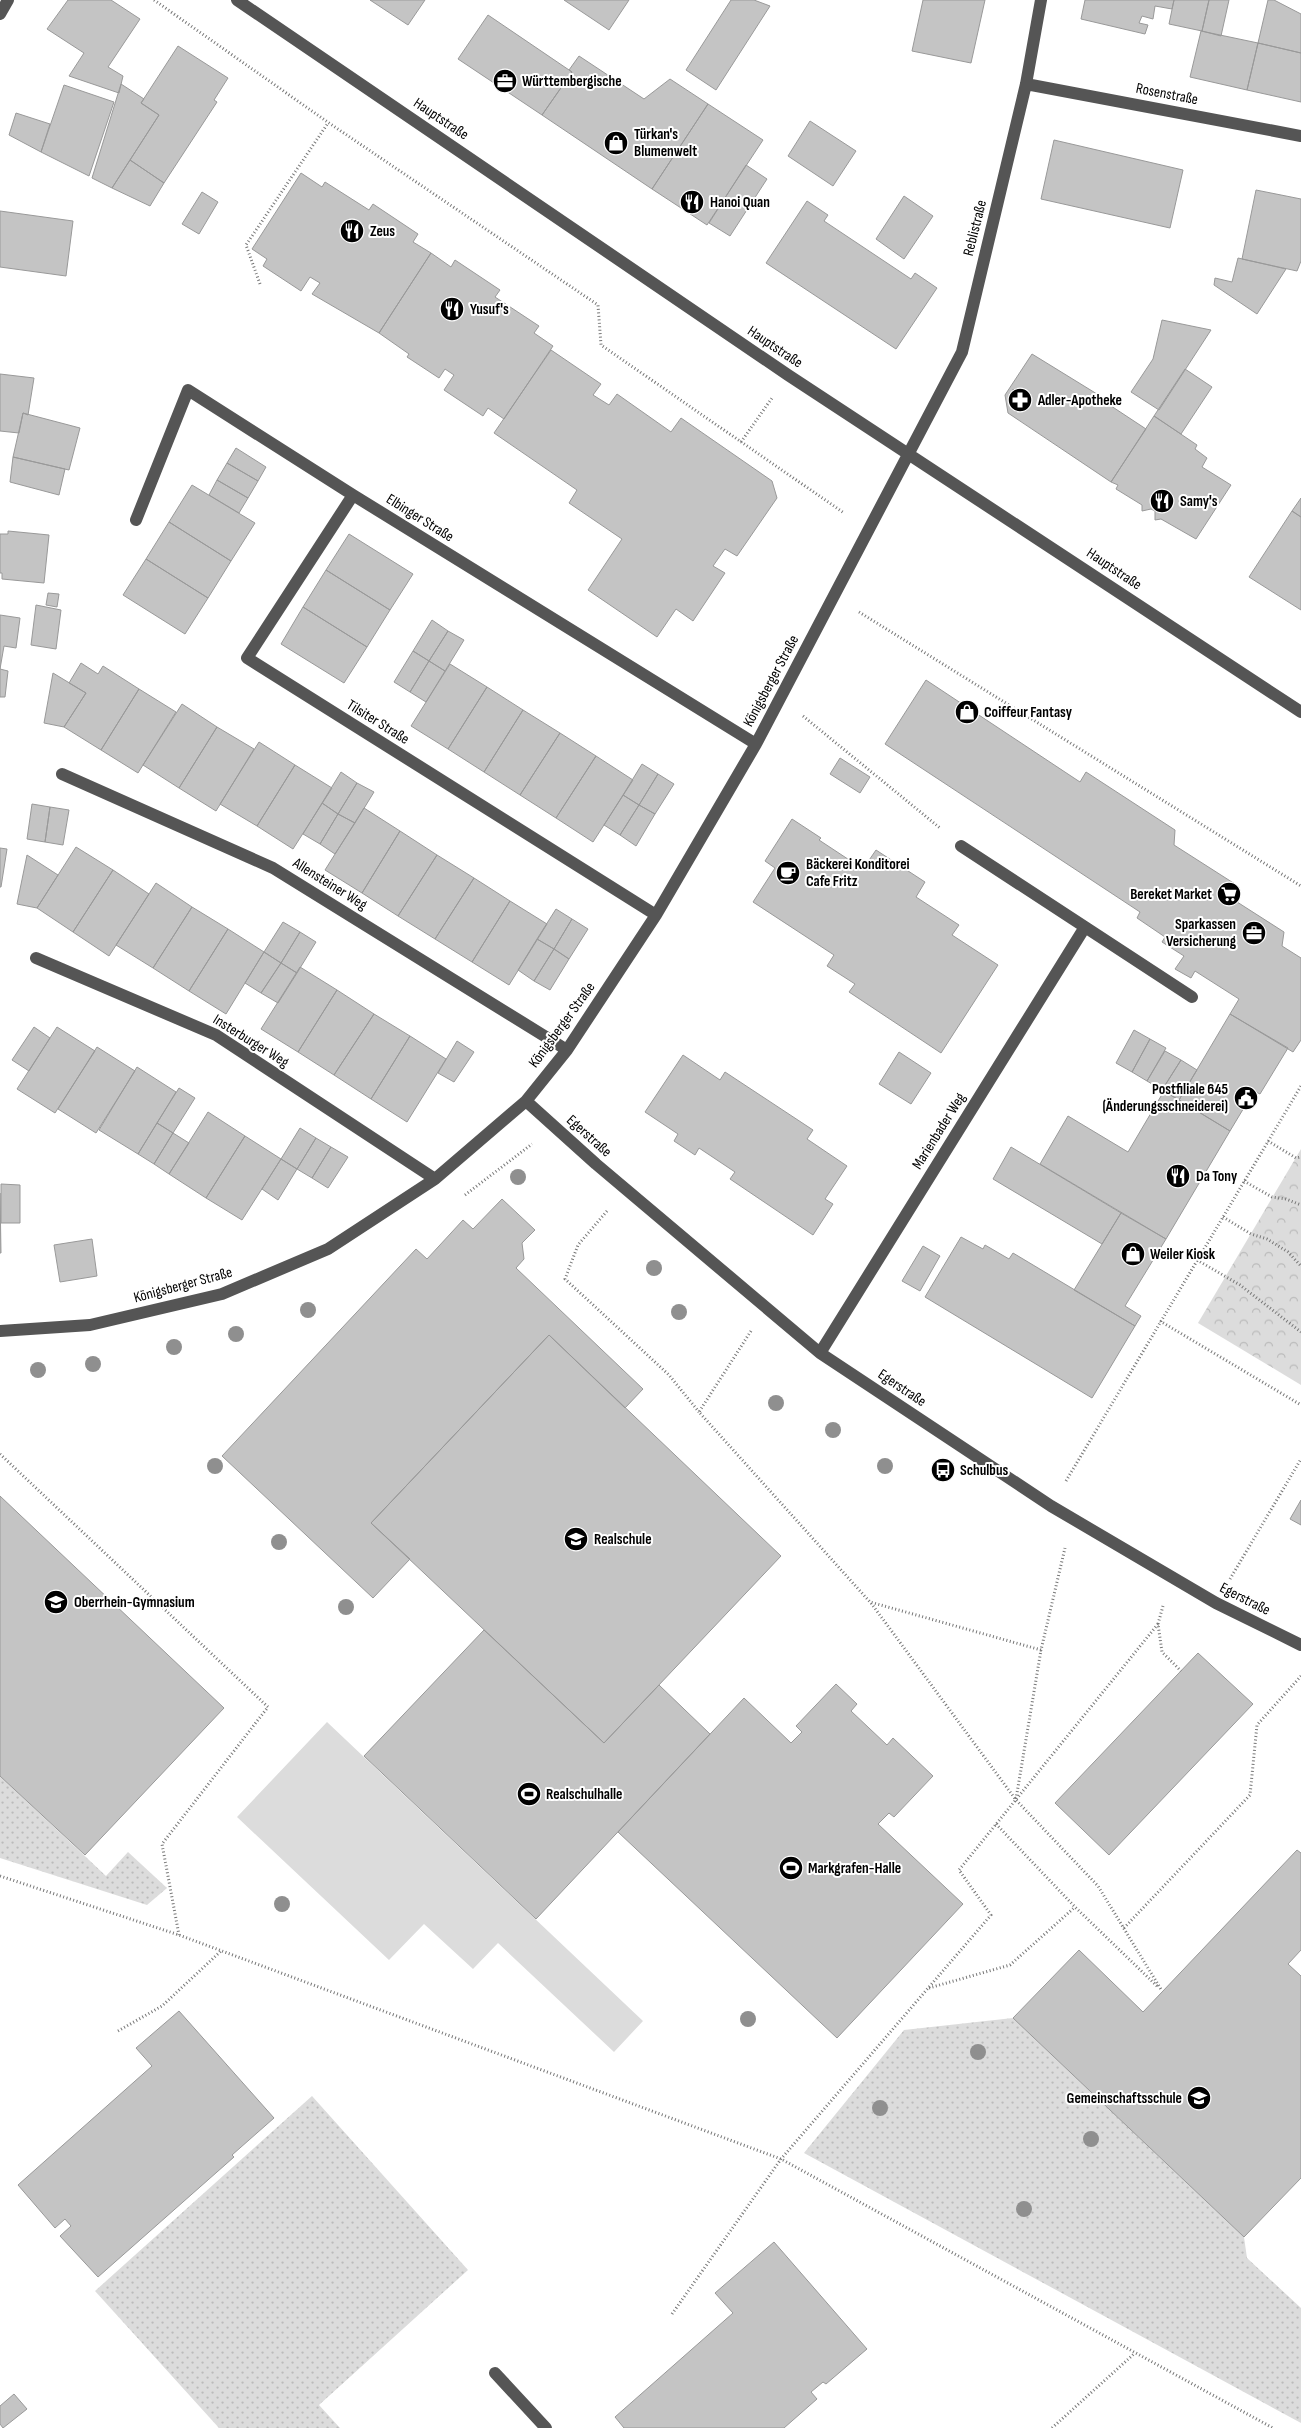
<svg xmlns="http://www.w3.org/2000/svg" width="1301" height="2428" font-family="'Sofia Sans Condensed',sans-serif">
  <style>
    .grass { fill: url(#grass-dots) }
    .park { fill: url(#park-crowns) }
    .pitch { fill: #dcdcdc }
    .building { fill: #c4c4c4; stroke: #999 }
    .lines { fill: none; stroke-linecap: round; stroke-linejoin: round }
    .path { stroke: #777; stroke-width: 3; stroke-dasharray: 1 2.5; stroke-linecap: butt }
    .minor { stroke: #555; stroke-width: 12 }
    .tree { fill: #8f8f8f }
    .labels { text-anchor: middle; dominant-baseline: central; stroke-width: 4; stroke-linejoin: round; paint-order: stroke }
    .poi-label { font-size: 15px; font-weight: bold; fill: #000; stroke: #fff; text-anchor: start }
    .street-label { font-size: 15px; fill: #000; stroke: #fff }
  </style>
  <defs>
    <pattern id="grass-dots" width="8" height="8" patternUnits="userSpaceOnUse" patternTransform="scale(1.25)"><rect width="8" height="8" fill="#dcdcdc"/><path d="M2 2h.1M6 6h.1" fill="none" stroke="#bbb" stroke-width="1.8" stroke-linecap="round"/></pattern>
    <pattern id="park-crowns" width="20" height="18" patternUnits="userSpaceOnUse" patternTransform="scale(1.25)"><rect width="20" height="18" fill="#dcdcdc"/><path d="M2 6a3 3 0 1 1 6 0M12 15a3 3 0 1 1 6 0" fill="none" stroke="#bbb"/></pattern>
  </defs>
  <rect width="100%" height="100%" fill="#fff"/>
  <!-- grass -->
  <path class="grass" d="M0 1776 106 1876 128 1852 167 1888 147 1905 0 1858Z
    M1013 2018 1244 2237 1247 2258 1301 2308V2423L804 2153 904 2030Z
    M312 2096 468 2270 319 2405 340 2428H219L95 2291Z"/>
  <!-- park -->
  <path class="park" d="M1301 1149V1385L1198 1323Z"/>
  <!-- pitch -->
  <path class="pitch" d="M327 1722 643 2021 614 2052 498 1943 473 1969 424 1924 389 1960 237 1817Z"/>
  <!-- building -->
  <path class="building" d="M68 0H111L140 19 108 67 123 76 119 93 69 76 84 53 47 29Z
    M370 0H425L408 25Z
    M564 0H629L609 30Z
    M731 0H754L770 6 716 90 686 70Z
    M923 0H985L971 63 912 51Z
    M1085 0H1174L1172 9 1155 6 1153 19 1142 16 1139 23 1148 25 1145 34 1081 19Z
    M1174 0H1209L1202 31 1169 24Z
    M1209 0H1229L1221 36 1202 31Z
    M1268 0H1274L1301 14V53L1258 43Z
    M488 15 572 72 542 115 458 59Z
    M1201 31 1258 43 1247 90 1190 77Z
    M1258 43 1301 53V102L1247 90Z
    M178 46 228 78 214 100 217 102 164 183 130 160 159 115 141 103Z
    M579 56 644 99 670 79 708 104 652 189 542 115 572 72 569 70Z
    M121 84 144 99 141 103 159 115 112 188 92 178Z
    M64 85 114 102 89 176 41 152Z
    M708 104 763 140 707 225 652 189Z
    M16 113 50 124 41 152 9 135Z
    M810 121 856 151 833 186 788 156Z
    M1054 140 1183 170 1170 228 1041 199Z
    M130 160 164 183 150 206 112 188Z
    M746 165 767 179 730 236 709 223Z
    M301 173 322 187 325 182 369 210 373 204 418 234 413 242 431 253 379 333 312 294 320 283 310 277 301 291 263 266 267 259 252 249Z
    M1256 190 1301 199V261L1297 271 1242 259Z
    M202 192 218 202 199 234 182 224Z
    M904 196 933 216 904 259 876 239Z
    M807 201 828 215 824 221 911 279 915 273 937 288 896 349 766 263Z
    M0 211 73 221 66 276 0 267Z
    M431 253 451 267 455 260 500 290 495 297 539 326 534 333 553 346 504 419 488 408 483 416 444 390 454 375 445 369 439 378 407 357 409 354 379 333Z
    M1238 258 1286 269 1257 314 1214 285 1215 278 1232 282Z
    M1162 320 1211 330 1159 410 1131 392 1153 359Z
    M551 350 601 384 593 395 609 405 617 394 671 432 681 418 772 481 777 498 737 556 725 549 713 566 725 573 693 621 676 609 657 637 588 590 622 539 569 503 577 490 494 433Z
    M1032 354 1097 394 1096 396 1146 429 1111 482 1008 413 1005 395Z
    M1185 369 1212 387 1181 434 1154 416Z
    M0 374 34 378 28 415 23 413 19 433 0 431Z
    M23 413 80 428 69 470 13 457Z
    M1154 416 1197 445 1195 449 1207 458 1202 467 1231 485 1196 539 1161 519 1155 520V511L1151 509 1142 511V505L1116 489 1118 485 1111 482Z
    M236 448 266 467 258 481 227 463Z
    M13 457 65 469 59 495 10 482Z
    M227 463 258 481 248 498 217 480Z
    M217 480 248 498 239 513 209 495Z
    M192 485 255 523 231 561 169 522Z
    M1301 498V517L1292 511Z
    M1292 511 1301 517V610L1249 577Z
    M169 522 231 561 208 598 146 559Z
    M8 531 49 535 44 583 2 579V573H0V534H8Z
    M349 534 413 574 390 610 326 570Z
    M146 559 208 598 185 634 123 595Z
    M326 570 390 610 367 647 303 607Z
    M48 593 59 594 57 607 46 605Z
    M36 605 61 610 56 649 31 645Z
    M303 607 367 647 344 683 281 644Z
    M0 615 20 618 16 648 4 646 0 669 8 671 5 697H0Z
    M432 620 448 631 429 661 413 651Z
    M448 631 464 640 445 671 429 661Z
    M413 651 429 661 410 692 394 682Z
    M429 661 445 671 426 702 410 692Z
    M81 663 98 674 103 666 139 689 101 750 64 727 86 693 69 683Z
    M450 664 487 687 448 749 411 726Z
    M53 673 86 693 64 727 44 723Z
    M926 680 1080 782 1086 772 1175 830 1174 845 1235 884 1234 900 1284 932 1282 946 1301 958V1040L1293 1052 1230 1014 1239 999 1195 971 1191 978 1175 969 1184 956 1162 942 1165 937 1137 918 1140 912 885 744Z
    M487 687 523 710 484 772 448 749Z
    M139 689 176 712 138 773 101 750Z
    M182 704 217 727 179 788 143 765Z
    M523 710 560 733 520 795 484 772Z
    M217 727 254 749 216 811 179 788Z
    M560 733 596 756 556 818 520 795Z
    M259 742 295 765 257 826 220 804Z
    M596 756 633 780 593 842 556 818Z
    M840 758 870 777 860 793 830 774Z
    M642 764 658 774 639 805 623 795Z
    M295 765 332 788 293 849 257 826Z
    M341 772 357 783 338 814 322 803Z
    M658 774 674 784 655 814 639 805Z
    M357 783 374 792 355 823 338 814Z
    M623 795 639 805 620 835 604 825Z
    M322 803 338 814 320 844 303 834Z
    M32 804 50 807 45 842 27 839Z
    M639 805 655 814 636 846 620 835Z
    M50 807 69 810 63 845 45 842Z
    M364 808 400 831 362 893 325 870Z
    M338 814 355 823 335 854 320 844Z
    M792 819 821 838 819 840 863 869 876 850 925 882 916 897 959 925 952 935 998 965 941 1053 849 992 855 984 827 966 834 955 753 902 775 868 765 861Z
    M400 831 437 855 398 916 362 893Z
    M76 847 113 870 73 932 37 908Z
    M0 848 7 849 1 887H0Z
    M27 855 58 875 37 908 17 904Z
    M437 855 474 878 435 939 398 916Z
    M113 870 149 894 109 956 73 932Z
    M474 878 510 901 472 962 435 939Z
    M156 883 192 907 153 968 116 945Z
    M510 901 547 924 509 985 472 962Z
    M192 907 228 929 189 991 153 968Z
    M556 909 572 919 554 949 537 939Z
    M572 919 588 929 569 959 554 949Z
    M283 922 300 932 281 963 264 952Z
    M228 929 264 952 226 1014 189 991Z
    M300 932 316 942 297 973 281 963Z
    M537 939 554 949 534 981 518 970Z
    M554 949 569 959 550 990 534 981Z
    M264 952 281 963 261 993 245 983Z
    M281 963 297 973 278 1003 261 993Z
    M300 967 337 990 298 1052 261 1029Z
    M337 990 374 1014 334 1075 298 1052Z
    M374 1014 410 1036 371 1099 334 1075Z
    M1230 1014 1288 1048 1260 1094 1254 1091 1230 1131 1179 1100Z
    M34 1027 50 1038 29 1071 12 1060Z
    M57 1027 95 1051 55 1113 17 1089Z
    M1134 1030 1150 1039 1132 1072 1116 1063Z
    M410 1036 446 1059 407 1122 371 1099Z
    M1150 1039 1166 1048 1147 1081 1132 1072Z
    M457 1041 474 1052 454 1082 438 1073Z
    M97 1047 135 1071 96 1133 58 1109Z
    M1165 1051 1181 1060 1162 1090 1147 1081Z
    M899 1052 931 1073 911 1104 879 1084Z
    M683 1055 720 1080 725 1072 813 1130 807 1139 847 1166 825 1199 833 1204 813 1235 730 1179 735 1172 699 1148 695 1155 674 1141 678 1134 645 1112Z
    M1181 1060 1197 1070 1179 1100 1162 1090Z
    M137 1067 176 1092 138 1154 99 1130Z
    M179 1088 195 1098 173 1133 157 1123Z
    M1164 1091 1230 1131 1166 1239 1040 1164 1068 1116 1128 1152Z
    M208 1112 245 1136 206 1198 169 1174Z
    M157 1123 173 1133 154 1164 138 1154Z
    M300 1128 316 1138 297 1169 281 1159Z
    M173 1133 189 1143 169 1174 154 1164Z
    M245 1136 281 1159 242 1220 206 1198Z
    M316 1138 331 1147 312 1178 297 1169Z
    M331 1147 348 1157 328 1188 312 1178Z
    M1011 1147 1121 1213 1102 1244 993 1179Z
    M281 1159 297 1169 278 1200 262 1189Z
    M1 1184 20 1185V1223H1Z
    M0 1193 1 1253H0Z
    M502 1199 535 1230 522 1243 524 1259 516 1268 643 1389 625 1408 549 1335 371 1523 410 1559 373 1598 222 1456 416 1249 427 1259 463 1220 473 1229Z
    M1121 1213 1166 1239 1125 1306 1141 1316 1135 1326 1074 1290Z
    M961 1237 983 1249 985 1245 1009 1259 1013 1253 1135 1326 1092 1398 925 1297Z
    M92 1239 97 1276 60 1282 54 1245Z
    M923 1246 940 1256 920 1291 902 1281Z
    M549 1335 781 1556 604 1743 371 1523Z
    M0 1496 224 1708 85 1855 0 1776Z
    M1301 1500V1525L1290 1519Z
    M484 1630 604 1743 659 1685 710 1734 536 1919 364 1756Z
    M1198 1653 1253 1704 1109 1855 1055 1803Z
    M836 1684 857 1704 851 1711 887 1745 893 1738 933 1776 894 1817 889 1813 878 1824 963 1904 837 2038 618 1832 744 1698 791 1743 802 1732 796 1726Z
    M1297 1850 1301 1853V1950L1288 1964 1301 1976V2178L1244 2237 1013 2018 1079 1950 1143 2012Z
    M179 2011 274 2118 232 2155 234 2157 98 2277 60 2236 71 2226 65 2219 55 2228 18 2185 152 2066 136 2048Z
    M774 2242 867 2349 826 2384 823 2382 811 2392 817 2399 784 2428H624L615 2417 733 2313 715 2293Z
    M14 2394 27 2409 3 2428 0 2424V2406Z"/>
  <g class="lines">
    <!-- path -->
    <path class="path" d="M154 0 329 123 598 305 601 345 844 513
      M260 284 246 245 328 123
      M741 442 772 398
      M859 612 1301 886
      M803 716 940 828
      M1268 1141 1296 1158 1301 1157
      M1244 1181 1272 1197 1286 1199 1301 1205
      M465 1195 532 1144
      M607 1211 578 1245 565 1279 669 1375 699 1412
      M1223 1217 1251 1234 1267 1239 1288 1252 1301 1266
      M1197 1260 1240 1285 1301 1332
      M1160 1321 1301 1405
      M751 1331 699 1412 870 1602 1041 1650 1065 1548
      M0 1454 268 1707 162 1844 179 1935
      M1066 1481 1301 1086
      M1230 1579 1301 1459
      M871 1603 1016 1800 1098 1886 1162 1991
      M1163 1606 1158 1624 1162 1652 1181 1671
      M1016 1799 1041 1650
      M996 1824 1075 1907 1158 1987
      M0 1876 179 1935 781 2159 1273 2428
      M1124 1928 1250 1795 1257 1725 1301 1676
      M929 1988 1010 1965 1075 1907
      M118 2031 162 2006 221 1951
      M672 2314 781 2159 991 1915 959 1870 1158 1624
      M1052 2428 1135 2353"/>
    <!-- minor -->
    <path class="minor" d="M237 0 788 375 1301 712
      M0 14 8 0
      M1026 84 1301 136
      M353 495 247 658 656 915
      M136 520 188 390 353 495 756 744
      M62 774 273 868 567 1050
      M961 846 1192 997
      M36 958 216 1035 435 1179
      M526 1101 596 1164 820 1353 1051 1506 1216 1603 1301 1645
      M0 1331 90 1325 222 1294 328 1249 435 1179 526 1101 567 1050 656 915 756 744 962 352 1026 84 1041 0
      M820 1353 1085 927
      M495 2373 546 2428"/>
  </g>
  <!-- trees -->
  <g class="tree">
    <circle cx="518" cy="1177" r="8"/>
    <circle cx="654" cy="1268" r="8"/>
    <circle cx="308" cy="1310" r="8"/>
    <circle cx="679" cy="1312" r="8"/>
    <circle cx="236" cy="1334" r="8"/>
    <circle cx="174" cy="1347" r="8"/>
    <circle cx="93" cy="1364" r="8"/>
    <circle cx="38" cy="1370" r="8"/>
    <circle cx="776" cy="1403" r="8"/>
    <circle cx="833" cy="1430" r="8"/>
    <circle cx="215" cy="1466" r="8"/>
    <circle cx="885" cy="1466" r="8"/>
    <circle cx="279" cy="1542" r="8"/>
    <circle cx="346" cy="1607" r="8"/>
    <circle cx="282" cy="1904" r="8"/>
    <circle cx="748" cy="2019" r="8"/>
    <circle cx="978" cy="2052" r="8"/>
    <circle cx="880" cy="2108" r="8"/>
    <circle cx="1091" cy="2139" r="8"/>
    <circle cx="1024" cy="2209" r="8"/>
  </g>
  <!-- icons -->
  <defs>
    <g id="office-disc" transform="scale(1.25)"><circle r="9.5" fill="#000" stroke="#fff"/><path d="M-6-3h4V-5.5h4V-3h4V5H-6ZM-1-4.5V-3h2v-1.5ZM-6 0V1H6V0Z" fill="#fff"/></g>
    <g id="shop-disc" transform="scale(1.25)"><circle r="9.5" fill="#000" stroke="#fff"/><path d="M-5-2.5h2.3a2.7 3.5 0 0 1 5.4 0H5L5.5 6h-11ZM-1.5-2.5h3a1.5 2.3 0 0 0-3 0Z" fill="#fff"/></g>
    <g id="restaurant-disc" transform="scale(1.25)"><circle r="9.5" fill="#000" stroke="#fff"/><path d="M-5-6h1v4h1v-4h1v4h1v-4h1v5L-1.5 .5V6h-2V.5L-5-1ZM5-6V6H3V1.5H1.5Q1.5-4 5-6Z" fill="#fff"/></g>
    <g id="pharmacy-disc" transform="scale(1.25)"><circle r="9.5" fill="#000" stroke="#fff"/><path d="M-2-6h4v4h4v4h-4v4h-4v-4h-4v-4h4Z" fill="#fff"/></g>
    <g id="cafe-disc" transform="scale(1.25)"><circle r="9.5" fill="#000" stroke="#fff"/><path d="M-5.5-4.5H6V0H3Q3 3.5 0 3.5H-2.5Q-5.5 3.5-5.5 0ZM3-3.2v2h1.7v-2ZM-6 4.5H4V6H-6Z" fill="#fff"/></g>
    <g id="supermarket-disc" transform="scale(1.25)"><circle r="9.5" fill="#000" stroke="#fff"/><path d="M-6-5.5h2.5l.6 2H6L4.5 2H-2.5L-4.4-4H-6ZM-1.5 3.2a1.3 1.3 0 1 0 .1 0ZM3 3.2a1.3 1.3 0 1 0 .1 0Z" fill="#fff"/></g>
    <g id="civic-disc" transform="scale(1.25)"><circle r="9.5" fill="#000" stroke="#fff"/><path d="M-.6-6.5H3V-4.5H.6V-3L4-1V1h2V6H-6V1h2V-1L-.6-3ZM-1.2 2.5V6h2.4V2.5Z" fill="#fff"/></g>
    <g id="bus-disc" transform="scale(1.25)"><circle r="9.5" fill="#000" stroke="#fff"/><path d="M-5-6H5V4H4V6H2V4H-2V6H-4V4H-5ZM-3.5-4V0h7V-4ZM-3.5 1.2v1.5H-2V1.2ZM2 1.2v1.5H3.5V1.2Z" fill="#fff"/></g>
    <g id="school-disc" transform="scale(1.25)"><circle r="9.5" fill="#000" stroke="#fff"/><path d="M0-5L7-2L0 1L-7-2ZM-4 1L0 2.5L4 1V4Q0 6-4 4Z" fill="#fff"/></g>
    <g id="stadium-disc" transform="scale(1.25)"><circle r="9.5" fill="#000" stroke="#fff"/><path d="M0-5a6.5 5 0 1 0 0 10a6.5 5 0 1 0 0-10ZM-3.5-1.8h7v3.6h-7Z" fill="#fff"/></g>
  </defs>
  <g fill-rule="evenodd">
    <use href="#office-disc" x="505" y="81"/>
    <use href="#shop-disc" x="616" y="143"/>
    <use href="#restaurant-disc" x="692" y="202"/>
    <use href="#restaurant-disc" x="352" y="231"/>
    <use href="#restaurant-disc" x="452" y="309"/>
    <use href="#pharmacy-disc" x="1020" y="400"/>
    <use href="#restaurant-disc" x="1162" y="501"/>
    <use href="#shop-disc" x="967" y="712"/>
    <use href="#cafe-disc" x="788" y="873"/>
    <use href="#supermarket-disc" x="1229" y="894"/>
    <use href="#office-disc" x="1254" y="933"/>
    <use href="#civic-disc" x="1246" y="1098"/>
    <use href="#restaurant-disc" x="1178" y="1176"/>
    <use href="#shop-disc" x="1133" y="1254"/>
    <use href="#bus-disc" x="943" y="1470"/>
    <use href="#school-disc" x="576" y="1539"/>
    <use href="#school-disc" x="56" y="1602"/>
    <use href="#stadium-disc" x="529" y="1794"/>
    <use href="#stadium-disc" x="791" y="1868"/>
    <use href="#school-disc" x="1199" y="2098"/>
  </g>
  <g class="labels">
    <!-- poi labels -->
    <g class="poi-label">
      <text x="522" y="81">Württembergische</text>
      <text x="634" y="134">Türkan's<tspan x="634" dy="17">Blumenwelt</tspan></text>
      <text x="710" y="202">Hanoi Quan</text>
      <text x="370" y="231">Zeus</text>
      <text x="470" y="309">Yusuf's</text>
      <text x="1038" y="400">Adler-Apotheke</text>
      <text x="1180" y="501">Samy's</text>
      <text x="984" y="712">Coiffeur Fantasy</text>
      <text x="806" y="864">Bäckerei Konditorei<tspan x="806" dy="17">Cafe Fritz</tspan></text>
      <text x="1212" y="894" text-anchor="end">Bereket Market</text>
      <text x="1236" y="924" text-anchor="end">Sparkassen<tspan x="1236" dy="17">Versicherung</tspan></text>
      <text x="1228" y="1089" text-anchor="end">Postfiliale 645<tspan x="1228" dy="17">(Änderungsschneiderei)</tspan></text>
      <text x="1196" y="1176">Da Tony</text>
      <text x="1150" y="1254">Weiler Kiosk</text>
      <text x="960" y="1470">Schulbus</text>
      <text x="594" y="1539">Realschule</text>
      <text x="74" y="1602">Oberrhein-Gymnasium</text>
      <text x="546" y="1794">Realschulhalle</text>
      <text x="808" y="1868">Markgrafen-Halle</text>
      <text x="1182" y="2098" text-anchor="end">Gemeinschaftsschule</text>
    </g>
    <!-- street labels -->
    <g class="street-label">
      <text transform="translate(1167 94) rotate(11)">Rosenstraße</text>
      <text transform="translate(441 119) rotate(34)">Hauptstraße</text>
      <text transform="translate(975 228) rotate(-76)">Reblistraße</text>
      <text transform="translate(775 347) rotate(34)">Hauptstraße</text>
      <text transform="translate(420 518) rotate(32)">Elbinger Straße</text>
      <text transform="translate(1114 569) rotate(34)">Hauptstraße</text>
      <text transform="translate(771 681) rotate(-62)">Königsberger Straße</text>
      <text transform="translate(378 722) rotate(32)">Tilsiter Straße</text>
      <text transform="translate(330 884) rotate(32)">Allensteiner Weg</text>
      <text transform="translate(562 1025) rotate(-54)">Königsberger Straße</text>
      <text transform="translate(251 1041) rotate(32)">Insterburger Weg</text>
      <text transform="translate(939 1131) rotate(-58)">Marienbader Weg</text>
      <text transform="translate(589 1136) rotate(42)">Egerstraße</text>
      <text transform="translate(183 1285) rotate(-15)">Königsberger Straße</text>
      <text transform="translate(902 1388) rotate(34)">Egerstraße</text>
      <text transform="translate(1245 1599) rotate(27)">Egerstraße</text>
    </g>
  </g>
</svg>
